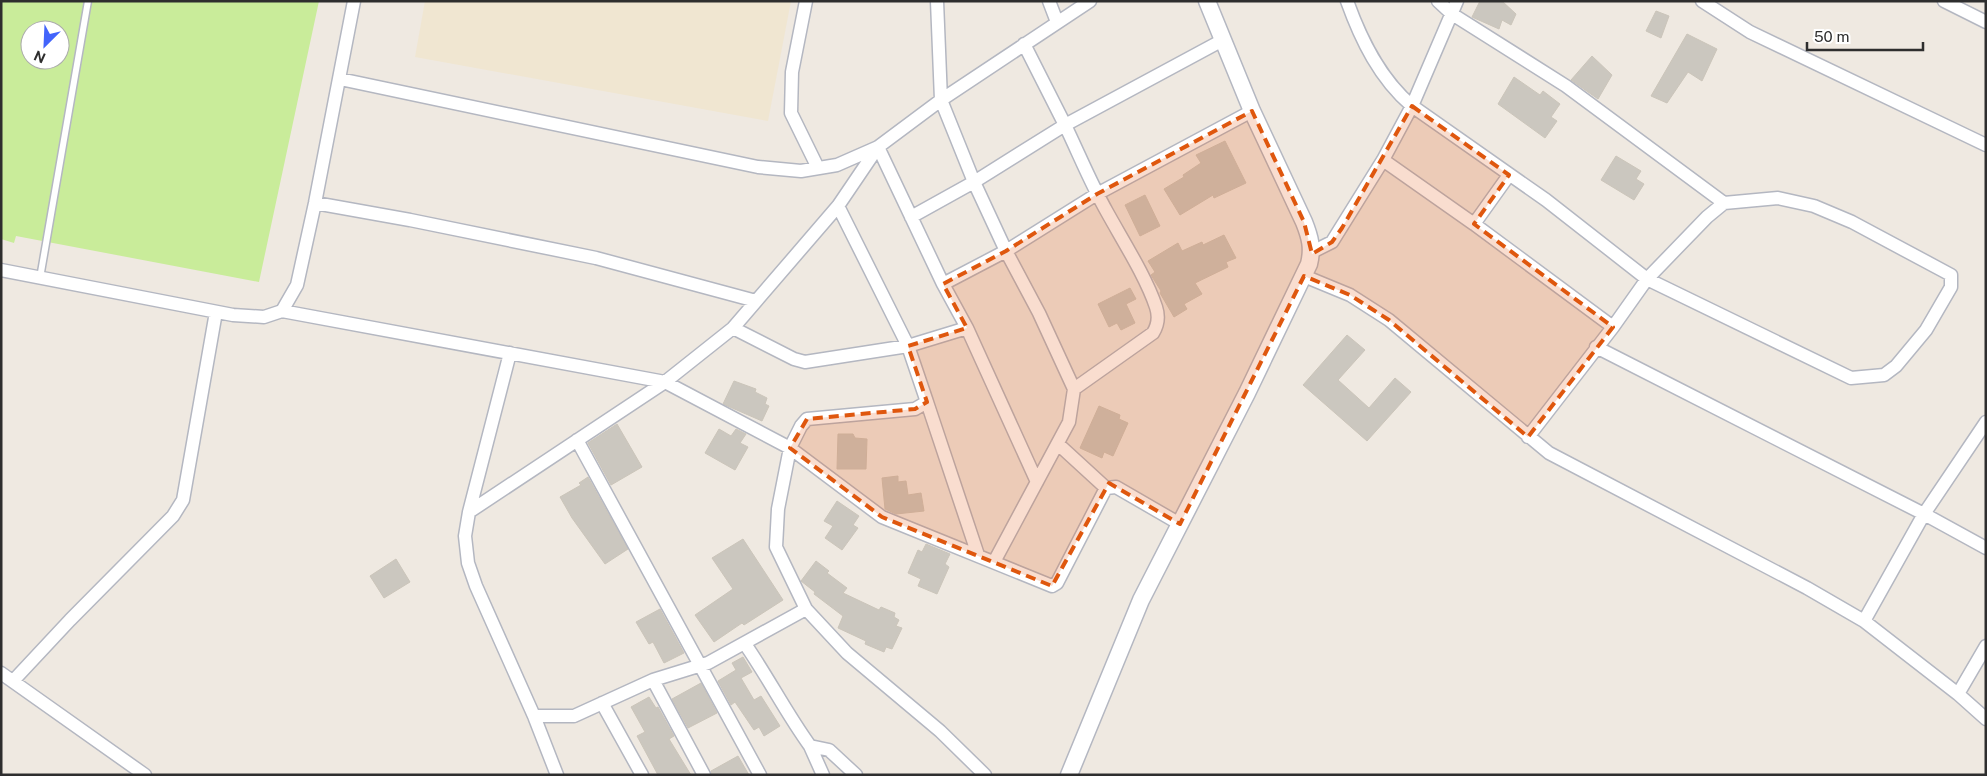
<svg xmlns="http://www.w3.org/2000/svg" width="1987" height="776" font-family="'Public Sans',sans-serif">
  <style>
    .education { fill: #f0e6d1 }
    .pitch { fill: #c9ec9a; fill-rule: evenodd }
    .building { fill: #cbc7bf; stroke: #cbc5ba }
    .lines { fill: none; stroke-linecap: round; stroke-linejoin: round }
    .service-casing { stroke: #b4b7c1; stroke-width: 9 }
    .minor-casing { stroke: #b4b7c1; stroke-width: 15 }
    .tertiary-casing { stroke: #b4b7c1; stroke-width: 19 }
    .service { stroke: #fff; stroke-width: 6 }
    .minor { stroke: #fff; stroke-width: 12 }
    .tertiary { stroke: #fff; stroke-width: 16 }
    .marked { fill: #df570e; fill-opacity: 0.2; stroke: #df570e; stroke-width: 4; stroke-dasharray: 10 6; stroke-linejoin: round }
  </style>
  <rect width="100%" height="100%" fill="#efe9e1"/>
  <!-- education -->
  <path class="education" d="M425 1H791L768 121 415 57Z"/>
  <!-- pitch -->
  <path class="pitch" d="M1 1H319L259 282 16 236 14 243 1 239ZM30 30H60V60H30Z"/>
  <!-- building -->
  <path class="building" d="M1480 1H1502L1516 14 1511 25 1502 20 1499 29 1472 17Z
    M1656 11 1669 16 1661 38 1646 31Z
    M1687 34 1717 49 1702 81 1688 72 1667 103 1651 96Z
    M1592 56 1612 75 1598 99 1571 80Z
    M1514 77 1540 95 1543 91 1560 104 1551 117 1557 121 1545 138 1498 104Z
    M1225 141 1246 183 1214 198 1213 195 1180 215 1164 189 1184 177 1183 175 1201 163 1196 155Z
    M1616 156 1641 171 1636 179 1644 184 1634 200 1601 180Z
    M1145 195 1160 226 1140 236 1125 205Z
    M1224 235 1236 258 1226 262 1228 267 1195 283 1202 294 1184 304 1187 309 1174 317 1160 293 1161 291 1151 275 1155 272 1148 261 1178 243 1182 251 1202 242 1203 245Z
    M1130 288 1136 299 1126 304 1135 323 1121 330 1117 323 1109 327 1098 304Z
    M1347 335 1365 350 1338 380 1369 408 1395 378 1411 392 1367 441 1303 385Z
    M734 381 756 389 755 392 767 398 765 404 769 406 762 421 723 404Z
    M1099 406 1120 415 1119 419 1128 423 1113 456 1104 452 1102 458 1080 448Z
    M617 424 642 467 611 485 588 443Z
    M719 429 731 436 736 429 746 434 740 443 748 447 735 470 705 453Z
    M838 434H853L855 438 867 439 866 469H837Z
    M898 476V482L906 481 908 495 921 493 924 511 896 514 885 509 882 478Z
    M588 477 628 549 605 564 572 518 560 497 581 485 579 483Z
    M837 501 859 516 853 525 858 528 842 550 825 538 833 526 824 521Z
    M743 539 783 600 744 625 742 623 714 642 695 615 733 589 712 558Z
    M926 544 950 554 945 564 949 567 937 594 918 586 921 579 908 573 918 550 922 552Z
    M396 559 410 582 384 598 370 576Z
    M816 561 829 571 827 573 847 588 843 593 879 610 881 607 895 613 894 617 899 620 896 626 902 628 892 649 886 647 884 652 865 644 866 641 838 628 843 616 814 594 815 592 801 581Z
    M660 609 684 653 664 663 653 642 649 644 636 622Z
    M743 657 752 672 741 678 754 700 761 696 780 726 764 736 759 727 754 730 735 702 731 705 718 681 736 670 732 663Z
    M701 683 717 713 688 728 672 699Z
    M649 697 656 708 658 707 674 736 669 739 691 775H658L637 736 645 732 631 707Z
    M738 756 749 775H712L711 771Z"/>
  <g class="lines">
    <!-- service casing -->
    <g class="service-casing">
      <path id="service" d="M40 278 88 1"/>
    </g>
    <!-- minor casing -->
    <g class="minor-casing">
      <path id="minor" d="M806 1 792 72 791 113 818 168
        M937 1 941 100 974 182 1006 251 1039 313 1074 389 1069 422 994 562
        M1049 1 1057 22
        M1347 1C1361 40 1380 79 1412 106L1546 200 1647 279 1851 378 1884 375 1896 366 1926 330 1951 287V275L1852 222 1814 206 1778 198 1724 203 1707 217 1647 279 1613 327 1528 437
        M1438 1 1452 14 1566 86 1724 203
        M1702 1 1750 32 1986 145
        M1944 1 1986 22
        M340 79 758 167 801 171 837 165 878 147 941 100 1090 1
        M1383 160 1474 224 1613 327
        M315 203 410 220 596 258 756 301
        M911 217 974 182 1065 125 1024 44
        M1474 224 1509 175
        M1312 252 1332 242 1383 160 1412 106 1457 1
        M1 270 233 315 264 317 282 311 297 285 315 203 354 1
        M1304 276 1350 295 1389 320 1549 453 1807 588 1864 621 1958 694 1986 719
        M943 284 1006 251 1097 194 1252 111
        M282 311 665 382 790 448 801 426 807 419 915 409 927 402 908 346 838 206
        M733 328 794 359 805 362 908 346 967 328
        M1596 347 1924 514 1986 548
        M510 353 469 512 465 536 468 563 476 586 534 716 557 775
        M1074 389 1153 333C1158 325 1159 316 1156 307 1146 277 1123 241 1107 212 1091 184 1079 154 1065 125L1221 41
        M927 402 978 555
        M577 440 760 775
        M1058 444 1106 488
        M469 512 665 382 733 328 838 206 878 147 943 284 967 328 1037 482
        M806 609 776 547 778 509 790 448 882 517 1052 586 1057 583 1106 488 1116 487 1180 524
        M1864 621 1924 514 1986 422
        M745 644C768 677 786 713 810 746L829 750 856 775
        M1 673 145 775
        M653 680 704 775
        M13 681 70 620 173 516 183 500 216 312
        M1958 694 1986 646
        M602 703 642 775
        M534 716H574L653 680 708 663 806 609 847 653 940 731 985 775
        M810 746 823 775"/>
    </g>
    <!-- tertiary casing -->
    <g class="tertiary-casing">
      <path id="tertiary" d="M1069 775 1141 600 1247 393 1309 264C1313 248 1310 237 1304 222L1252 111 1207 1"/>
    </g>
    <!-- service -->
    <use href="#service" class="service"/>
    <!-- minor -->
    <use href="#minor" class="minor"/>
    <!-- tertiary -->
    <use href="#tertiary" class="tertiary"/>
  </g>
  <!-- marked area -->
  <path class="marked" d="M1412 106 1509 175 1474 224 1613 327 1528 437 1389 320 1350 295 1304 276 1180 524 1109 483 1052 586 882 517 790 448 807 419 915 409 927 402 908 346 967 328 943 284 1006 251 1097 194 1252 111 1304 222 1312 254 1332 242 1342 228Z"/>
  <!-- border -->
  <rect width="1987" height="776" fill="none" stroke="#2e2e2e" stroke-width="5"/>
  <!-- north arrow -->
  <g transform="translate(45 45) rotate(204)"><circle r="24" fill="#ffffff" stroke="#ababab"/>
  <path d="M0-4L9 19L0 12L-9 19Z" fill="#4264fb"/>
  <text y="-8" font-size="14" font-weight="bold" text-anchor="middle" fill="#2e2e2e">N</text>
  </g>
  <!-- scale -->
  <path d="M1807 42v8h116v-8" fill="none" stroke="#2e2e2e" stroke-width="2.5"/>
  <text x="1814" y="42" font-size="15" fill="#2e2e2e" stroke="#ffffff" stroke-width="4" paint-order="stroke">50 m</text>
</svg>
